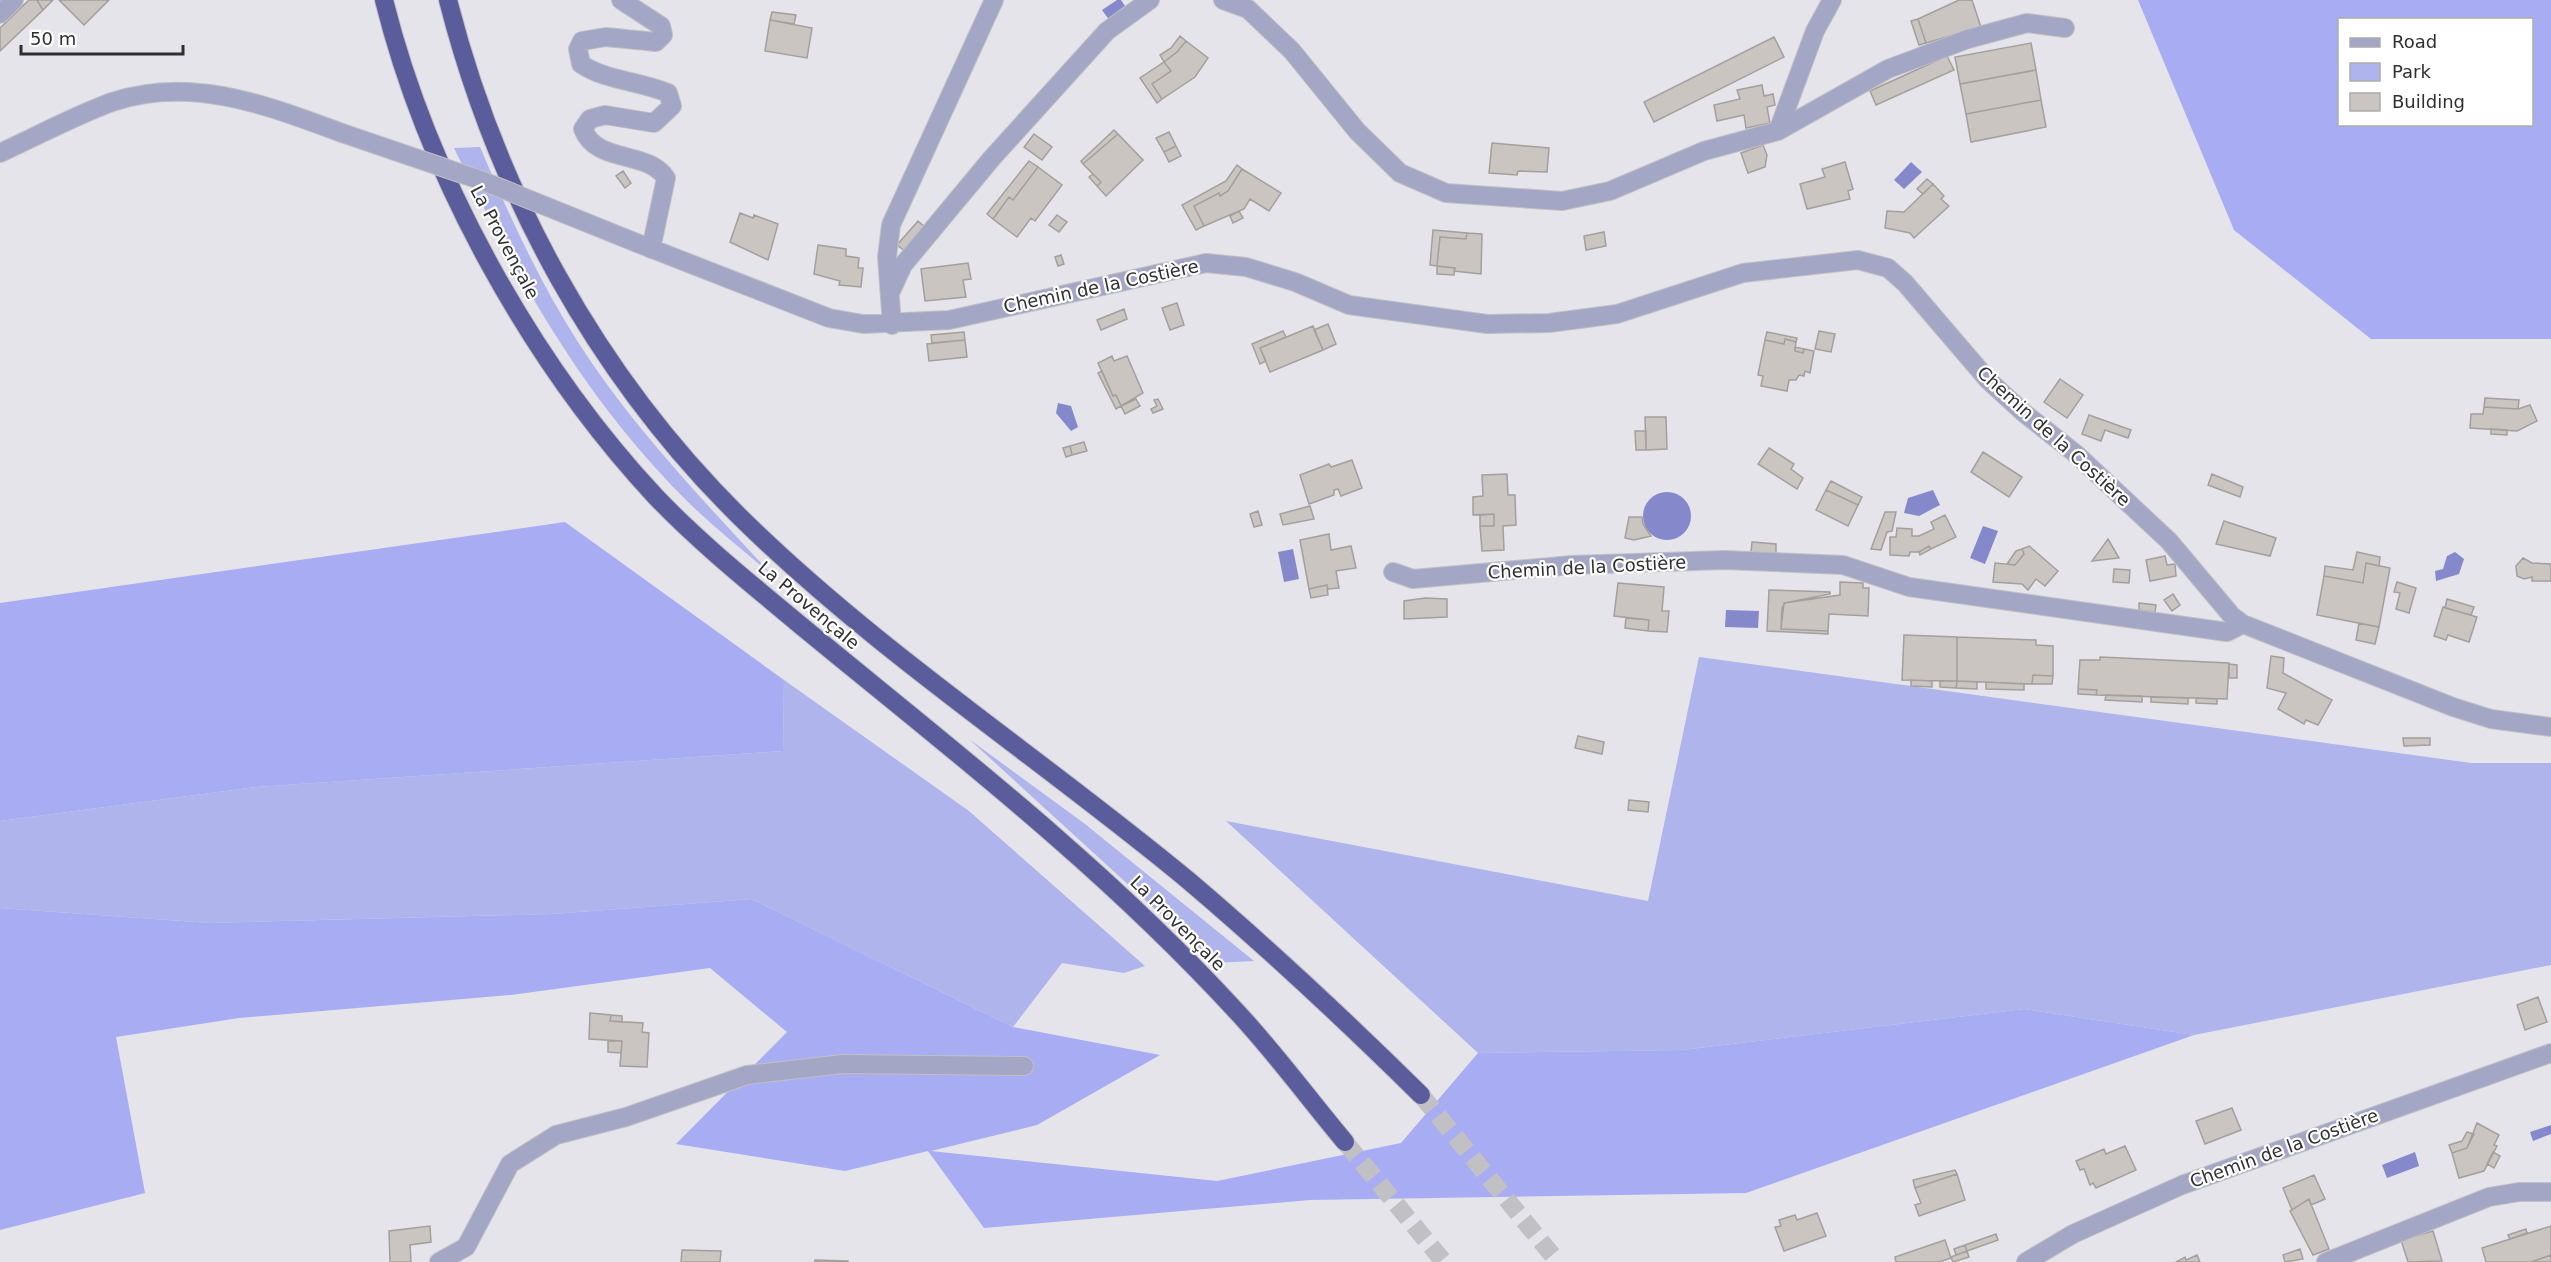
<svg xmlns="http://www.w3.org/2000/svg" width="2551" height="1262" font-family="'DejaVu Sans',sans-serif">
  <style>
    .green { fill: #afb4ec }
    .forest { fill: #a8acf2; fill-rule: evenodd }
    .water { fill: #8589cc }
    .building { fill: #cbc5c2; stroke: #a49f9c; stroke-width: 1.5 }
    .lines { fill: none; stroke-linecap: round; stroke-linejoin: round }
    .motorway-tunnel { stroke: #c0c0c5; stroke-width: 18; stroke-dasharray: 18 9; stroke-linecap: butt }
    .minor-casing { stroke: #c0c0c5; stroke-width: 20 }
    .tertiary-casing { stroke: #c0c0c5; stroke-width: 20 }
    .motorway-casing { stroke: #c0c0c5; stroke-width: 20 }
    .minor { stroke: #a3a6c5; stroke-width: 18 }
    .tertiary { stroke: #a3a6c5; stroke-width: 18 }
    .motorway { stroke: #5a5c9b; stroke-width: 18 }
    .minor-bridge-casing { stroke: #c0c0c5; stroke-width: 20; stroke-linecap: butt }
    .minor-bridge { stroke: #a3a6c5; stroke-width: 18 }
    .labels { text-anchor: middle; dominant-baseline: central; stroke-width: 4.5; stroke-linejoin: round; paint-order: stroke }
    .street-label { font-size: 18px; fill: #2f2f31; stroke: #fff }
  </style>
  <rect width="100%" height="100%" fill="#e4e4ea"/>
  <!-- green -->
  <path class="green" d="M480 147C508 213 538 279 576 339 631 426 703 500 772 575 743 550 713 527 686 500 581 395 518 279 454 148Z
    M1699 657 2471 763H2551V965L2194 1035 2024 1009 1682 1050 1478 1053 1226 821 1648 901Z
    M784 680 969 811 1145 966 1124 973 1062 963 1013 1027 752 899 552 914 210 923 0 908V821L256 787 783 751Z
    M969 739 1085 824 1254 961 1214 963Z"/>
  <!-- forest -->
  <path class="forest" d="M2138 0H2551V339H2371L2234 230ZM2340 20H2532V124H2340Z
    M565 522 784 680 783 751 256 787 0 821V603Z
    M752 899 1013 1027 1160 1055 1037 1125 931 1151 1217 1181 1401 1143 1478 1053 1682 1050 2024 1009 2194 1035 1746 1193 1310 1200 984 1228 928 1151 845 1171 676 1144 787 1032 710 968 511 995 239 1018 116 1037 145 1193 0 1230V908L210 923 552 914Z"/>
  <!-- water -->
  <path class="water" d="M1117 0H1121L1127 9 1110 21 1102 10Z
    M1911 162 1922 172 1904 189 1894 180Z
    M1058 403 1071 406 1078 427 1071 431 1056 413Z
    M1933 490 1940 505 1919 516 1904 513 1908 498Z
    M1643 516a24 24 0 1 1 48 0a24 24 0 1 1-48 0Z
    M1983 526 1998 531 1985 564 1970 558Z
    M1293 549 1299 579 1284 582 1278 552Z
    M2455 552 2464 559 2459 574 2436 581 2435 571 2443 569 2447 556Z
    M1726 610 1759 611 1758 628 1725 627Z
    M2551 1125V1134L2533 1141 2530 1132Z
    M2415 1152 2419 1166 2387 1178 2382 1165Z"/>
  <!-- building -->
  <path class="building" d="M29 0H37L43 10 0 51V28Z
    M37 0H53L43 10Z
    M59 0H109L84 25Z
    M1959 0H1972L1981 27 1926 43 1918 19Z
    M772 12 796 15 794 24 770 20Z
    M1918 19 1926 43 1919 45 1911 21Z
    M770 20 812 28 807 58 765 51Z
    M1180 36 1186 41 1177 52 1164 62 1160 55 1171 48Z
    M1774 37 1784 57 1654 122 1644 102Z
    M1186 41 1208 58 1195 77 1162 99 1152 84 1171 71 1164 62 1177 52Z
    M2031 43 2036 70 1960 84 1955 57Z
    M1947 56 1954 70 1876 105 1870 91Z
    M1164 62 1171 71 1152 84 1162 99 1157 103 1140 78Z
    M2036 70 2041 100 1966 114 1960 84Z
    M1762 85 1764 96 1773 94 1775 105 1767 107 1770 123 1746 128 1744 115 1717 121 1714 105 1740 99 1737 90Z
    M2041 100 2046 127 1971 142 1966 114Z
    M1114 130 1118 134 1083 164 1081 161Z
    M1169 132 1176 146 1164 152 1156 138Z
    M1034 134 1052 147 1042 160 1024 147Z
    M1118 134 1143 160 1106 196 1097 186 1101 182 1083 164Z
    M1492 143 1549 148 1547 172 1518 171 1517 175 1489 173Z
    M1763 145 1767 155 1765 167 1748 173 1741 153Z
    M1176 146 1181 156 1169 162 1164 152Z
    M1029 161 1038 167 1013 200 1009 197 993 219 987 214Z
    M1845 162 1853 189 1848 191 1850 199 1807 209 1800 184 1825 177 1822 169Z
    M1237 165 1242 169 1228 191 1220 196 1219 193 1194 206 1204 226 1196 230 1182 205 1226 181Z
    M1038 167 1062 185 1035 221 1031 218 1017 237 993 219 1009 197 1013 200Z
    M1242 169 1281 193 1269 211 1250 199 1244 209 1204 226 1194 206 1219 193 1220 196 1228 191Z
    M623 171 631 183 625 188 616 176Z
    M1093 174 1101 182 1097 186 1089 177Z
    M1927 179 1933 184 1923 194 1917 189Z
    M1933 184 1944 196 1941 199 1949 206 1914 238 1910 233 1885 228 1887 211 1904 212Z
    M1239 211 1243 218 1233 223 1230 216Z
    M740 213 753 218 754 215 778 224 768 260 730 242Z
    M1057 215 1067 222 1059 232 1049 225Z
    M918 221 926 228 906 252 897 245Z
    M1433 230 1467 233 1466 239 1440 237 1437 266 1430 265Z
    M1604 232 1606 246 1586 250 1584 236Z
    M1467 233 1482 234 1481 274 1454 271 1455 268 1437 266 1440 237 1466 239Z
    M818 245 846 249V256L859 258 858 268H863L861 287 839 285 840 281 814 274Z
    M1061 255 1064 264 1058 266 1055 257Z
    M968 263 971 279 963 280 966 297 925 301 921 269Z
    M1437 266 1455 268 1454 275 1437 274Z
    M1177 303 1184 325 1170 330 1162 308Z
    M1124 309 1127 319 1101 330 1097 320Z
    M1328 324 1336 344 1323 350 1314 330Z
    M1313 326 1323 350 1270 372 1260 348Z
    M1283 331 1286 337 1260 348 1266 361 1260 364 1252 344Z
    M1819 331 1835 334 1831 352 1815 349Z
    M964 332 965 340 932 343 931 335Z
    M1767 332 1797 338 1796 342 1785 339 1784 344 1765 340Z
    M1785 339 1796 342 1795 351 1803 353 1804 349 1814 351 1810 373 1805 371 1804 376 1799 375 1796 380H1789L1787 391 1761 386 1763 376 1758 375 1765 340 1784 344Z
    M965 340 967 357 929 361 927 344Z
    M1795 347 1804 349 1803 353 1795 351Z
    M1112 356 1114 361 1127 356 1143 393 1121 406 1116 395 1113 396 1098 363Z
    M1102 371 1113 396 1116 395 1121 406 1116 409 1098 373Z
    M2060 379 2083 395 2067 418 2044 402Z
    M2485 398 2519 400 2518 409 2484 407Z
    M1136 399 1140 406 1125 414 1121 406Z
    M1158 399 1163 409 1153 413 1151 409 1157 406 1154 400Z
    M2530 405 2537 421 2517 431 2470 428 2471 414H2483L2484 407 2518 409Z
    M2089 415 2131 430 2128 438 2105 430 2101 441 2082 434Z
    M1645 417H1666L1667 449 1646 450Z
    M2491 429 2507 430V435L2491 434Z
    M1635 431H1646V450H1636Z
    M1084 442 1087 451 1072 455 1070 446Z
    M1070 446 1072 455 1066 457 1063 448Z
    M1769 448 1794 464 1791 469 1803 478 1797 489 1758 464Z
    M1983 452 2022 477 2009 497 1971 472Z
    M1352 460 1362 488 1341 496 1338 489 1334 490V495L1309 504 1300 475 1329 464 1331 467Z
    M1507 474 1508 495H1515L1516 525 1503 526 1504 550 1482 551 1480 526H1494V514L1473 515V497L1483 496 1482 475Z
    M2212 474 2243 487 2240 497 2208 485Z
    M1831 481 1862 497 1858 505 1826 490Z
    M1826 490 1858 505 1848 526 1816 510Z
    M1310 506 1314 519 1283 525 1280 514Z
    M1258 511 1262 525 1254 527 1250 514Z
    M1885 512H1896L1892 531 1887 532 1881 550 1871 549Z
    M1494 514V526H1480V515Z
    M1945 515 1956 537 1931 549 1929 546 1919 552H1910L1909 556 1890 555V537H1896L1897 528 1912 529V536H1919L1934 529 1931 522Z
    M1629 517H1642L1643 524 1651 536 1634 540 1625 538Z
    M2224 521 2276 538 2270 556 2216 544Z
    M1329 534 1331 550 1351 546 1356 568 1336 571 1339 588 1328 589 1327 585 1309 589 1300 540Z
    M2108 539 2119 558 2092 561Z
    M1752 542 1776 544V555L1751 553Z
    M1929 546 1931 549 1920 555 1919 552Z
    M2029 546 2058 571 2045 586 2036 579 2028 590 2022 584 1993 582 1995 563 2015 565 2024 554 2022 549Z
    M2022 549 2024 554 2015 565 2007 564 2016 551Z
    M2357 552 2380 557 2379 566 2366 563 2363 583 2324 576 2325 566 2353 570Z
    M2165 556 2167 565 2175 564 2176 576 2150 581 2146 560Z
    M2523 558 2532 563 2551 564V581H2532V577L2524 579 2517 576 2516 566Z
    M2366 563 2390 568 2379 627 2317 615 2324 576 2363 583Z
    M2114 569 2130 570 2129 583 2113 582Z
    M1840 582 1863 583V588H1869L1868 616 1829 614 1828 631 1781 629 1784 603 1840 595Z
    M2397 582 2416 588 2409 613 2396 609 2400 593 2394 592Z
    M1618 583 1664 587 1662 611H1669L1667 632 1648 631 1649 620 1614 616Z
    M1327 585 1328 595 1311 598 1309 589Z
    M1769 590 1830 592V594L1785 603 1782 608 1781 629 1828 631V634L1767 631Z
    M2173 594 2180 605 2172 611 2164 600Z
    M1425 598 1447 599V617L1404 619V601Z
    M2447 599 2474 607 2471 615 2445 608Z
    M2139 603 2156 605 2155 612 2139 610Z
    M2443 607 2477 617 2469 642 2448 635 2446 640 2434 636Z
    M1626 618 1649 620 1648 631 1625 628Z
    M2359 623 2379 627 2375 644 2356 640Z
    M1904 635 1957 637V681L1902 680Z
    M1957 637 2036 640V645L2053 646V676L2033 675 2032 684 1957 681Z
    M2271 656 2284 658 2283 673 2332 700 2318 725 2306 720 2304 724 2278 709 2286 693 2267 688Z
    M2100 657 2229 663 2227 699 2096 695 2097 690 2078 689 2080 660H2100Z
    M2229 664 2237 665V678H2229Z
    M2033 675 2053 676 2052 684H2032Z
    M1911 680 1932 681V687L1911 686Z
    M1940 681H1957L1956 688 1940 687Z
    M1957 681 1977 682V689L1956 688Z
    M1986 682 2024 684V690L1986 689Z
    M2078 689 2097 690 2096 695 2078 694Z
    M2106 695 2142 696V702L2105 700Z
    M2151 697 2188 698V704L2151 702Z
    M2196 698 2217 699V704L2196 703Z
    M1578 736 1604 742 1602 754 1575 748Z
    M2403 738H2430V745L2404 746Z
    M1629 800 1649 802 1648 812 1628 810Z
    M2538 997 2547 1022 2525 1030 2517 1005Z
    M590 1013 611 1015 610 1021 643 1023 642 1032 649 1033 647 1067 620 1066 622 1041 589 1039Z
    M611 1015 622 1016V1022L610 1021Z
    M608 1041H622L621 1053 608 1052Z
    M2232 1108 2241 1130 2205 1144 2196 1121Z
    M2477 1123 2499 1135 2494 1145 2497 1146 2484 1171 2459 1178 2452 1153 2467 1148Z
    M2467 1132 2474 1134 2467 1148 2452 1153 2449 1145 2462 1141Z
    M2125 1146 2136 1170 2096 1188 2093 1183 2090 1185 2084 1169 2080 1170 2076 1161 2104 1149 2106 1154Z
    M2493 1152 2500 1156 2494 1168 2487 1164Z
    M1955 1170 1957 1174 1915 1188 1913 1180Z
    M1957 1174 1965 1200 1919 1216 1915 1205 1921 1203 1915 1188Z
    M2314 1175 2325 1199 2311 1205 2309 1199 2292 1210 2283 1188Z
    M2309 1199 2329 1249 2313 1255 2290 1211Z
    M1817 1213 1826 1236 1784 1251 1775 1227 1781 1226 1779 1220 1795 1215 1797 1220Z
    M430 1226 431 1242 410 1245 411 1262H390L389 1231Z
    M2551 1226V1255L2531 1262H2486L2482 1248Z
    M2526 1229 2527 1233 2510 1239 2508 1235Z
    M2433 1231 2442 1261 2408 1262 2401 1240Z
    M1996 1234 1998 1240 1967 1251 1965 1245Z
    M1945 1240 1951 1258 1939 1262H1896L1895 1257Z
    M1965 1245 1967 1251 1956 1255 1954 1249Z
    M2300 1249 2303 1259 2285 1262 2283 1255Z
    M682 1250 721 1251 720 1262H681Z
    M1967 1251 1969 1257 1953 1262 1951 1257Z
    M2197 1255 2200 1262H2176L2185 1257 2186 1260Z
    M2551 1255V1262H2531Z
    M815 1260 848 1261V1262H815Z"/>
  <g class="lines">
    <!-- motorway-tunnel -->
    <path class="motorway-tunnel" d="M1421 1095 1558 1262
      M1345 1142 1444 1262"/>
    <!-- minor casing -->
    <g class="minor-casing">
      <path id="minor" d="M621 0 661 26 663 35 656 42 606 37 582 41 578 49 581 64C606 81 640 81 668 93L672 106 654 123 605 115 590 119 583 129C596 164 648 150 666 178L651 249
        M1223 0 1248 9 1292 51 1357 131 1400 173 1446 193 1562 201 1610 191 1704 151 1778 131 1815 31 1832 0
        M0 14 14 0
        M1778 131 1888 69 1968 39 2027 23 2065 28
        M0 153C37 136 74 116 112 102 192 75 268 106 342 133
        M637 243 829 318 863 324 949 320 1206 263 1246 267 1295 282 1349 305 1487 324 1549 323 1617 314 1743 273 1858 260 1888 268 1905 283 1988 380 2024 413 2076 454 2169 541 2232 616 2243 624 2453 707 2491 719 2551 727
        M891 291 903 265 992 158 1107 31 1150 0
        M892 325 887 257 891 225 994 0
        M1393 572 1413 579 1572 565 1725 560 1843 565 1909 587 2227 632 2243 624
        M439 1262 466 1247 510 1164 556 1135 626 1117 747 1075 843 1064 1024 1066
        M2026 1262 2073 1234 2182 1185 2551 1053"/>
    </g>
    <!-- tertiary casing -->
    <g class="tertiary-casing">
      <path id="tertiary" d="M2326 1262 2489 1197 2519 1192H2551"/>
    </g>
    <!-- motorway casing -->
    <g class="motorway-casing">
      <path id="motorway" d="M384 0C428 177 532 364 656 497 700 543 750 583 799 624 885 695 973 764 1057 838 1120 893 1181 951 1238 1013 1276 1054 1309 1099 1345 1142
        M448 0C497 193 597 376 740 517 877 652 1041 758 1189 881 1269 949 1346 1021 1421 1095"/>
    </g>
    <!-- minor -->
    <use href="#minor" class="minor"/>
    <!-- tertiary -->
    <use href="#tertiary" class="tertiary"/>
    <!-- motorway -->
    <use href="#motorway" class="motorway"/>
    <!-- minor-bridge casing -->
    <g class="minor-bridge-casing">
      <path id="minor-bridge" d="M342 133 483 181 637 243"/>
    </g>
    <!-- minor-bridge -->
    <use href="#minor-bridge" class="minor-bridge"/>
  </g>
  <g class="labels">
    <!-- street labels -->
    <g class="street-label">
      <text transform="translate(505 242) rotate(62)">La Provençale</text>
      <text transform="translate(1101 286) rotate(-12)">Chemin de la Costière</text>
      <text transform="translate(2054 436) rotate(42)">Chemin de la Costière</text>
      <text transform="translate(1587 567) rotate(-3)">Chemin de la Costière</text>
      <text transform="translate(809 605) rotate(40)">La Provençale</text>
      <text transform="translate(1178 923) rotate(45)">La Provençale</text>
      <text transform="translate(2284 1148) rotate(-20)">Chemin de la Costière</text>
    </g>
  </g>
  <!-- legend -->
  <rect x="2338" y="18" width="195" height="108" fill="#ffffff" stroke="#acacad" stroke-width="1.5"/>
  <rect x="2350" y="38" width="30" height="9" fill="#a3a6c5" stroke="#acacad" stroke-width="1.5"/>
  <text x="2392" y="48" font-size="18" fill="#2f2f31">Road</text>
  <rect x="2350" y="63" width="30" height="18" fill="#afb4ec" stroke="#acacad" stroke-width="1.5"/>
  <text x="2392" y="78" font-size="18" fill="#2f2f31">Park</text>
  <rect x="2350" y="93" width="30" height="18" fill="#cbc5c2" stroke="#acacad" stroke-width="1.5"/>
  <text x="2392" y="108" font-size="18" fill="#2f2f31">Building</text>
  <!-- scale -->
  <path d="M21 45v9h162v-9" fill="none" stroke="#2f2f31" stroke-width="3"/>
  <text x="30" y="45" font-size="18" fill="#2f2f31" stroke="#ffffff" stroke-width="4.5" paint-order="stroke">50 m</text>
</svg>
